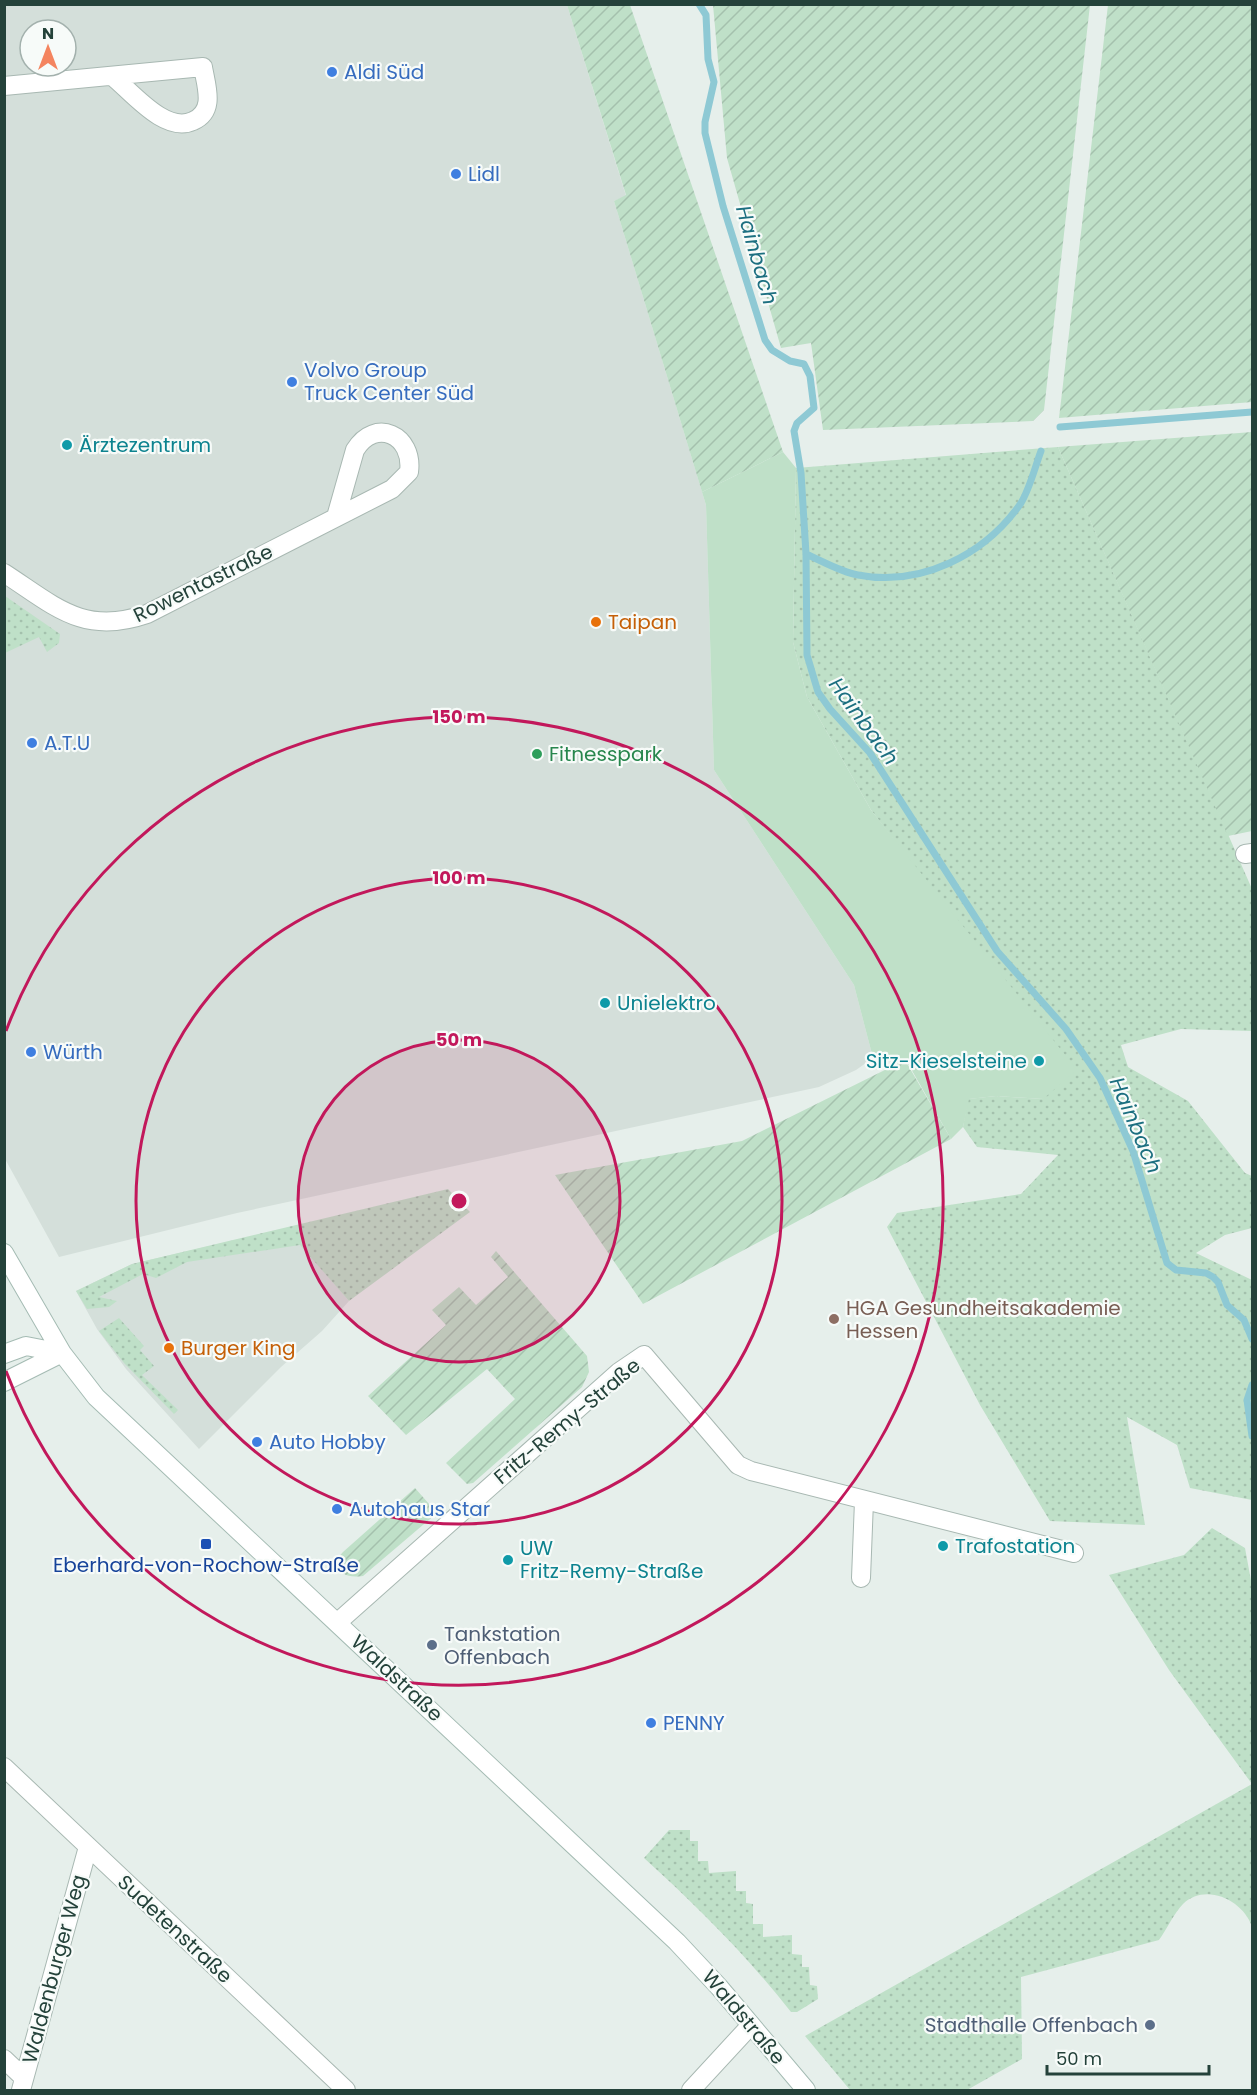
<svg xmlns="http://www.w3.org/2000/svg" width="1257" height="2095" font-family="Poppins,sans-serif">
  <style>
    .built { fill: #d4dfda; fill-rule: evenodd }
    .grass { fill: url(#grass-dots) }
    .park { fill: #bfe0c8 }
    .garden { fill: url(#garden-furrows) }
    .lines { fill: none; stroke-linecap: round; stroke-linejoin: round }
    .stream { stroke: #8ec9d4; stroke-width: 7 }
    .street-casing { stroke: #a8b8b2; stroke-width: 20 }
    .secondary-casing { stroke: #a4bbb3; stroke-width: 20 }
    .street { stroke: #fff; stroke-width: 18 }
    .secondary { stroke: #fff; stroke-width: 18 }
    .ring { fill: none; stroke: #c2185b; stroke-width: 3 }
    .shop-dot { fill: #3f7fe0; stroke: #f7fbf9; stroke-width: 2 }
    .culture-dot { fill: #0f9aa8; stroke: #f7fbf9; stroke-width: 2 }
    .food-dot { fill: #e8710a; stroke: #f7fbf9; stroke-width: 2 }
    .leisure-dot { fill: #2e9e5b; stroke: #f7fbf9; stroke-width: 2 }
    .education-dot { fill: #8d6e63; stroke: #f7fbf9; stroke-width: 2 }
    .transit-dot { fill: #1a4fb4; stroke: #f7fbf9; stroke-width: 2 }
    .service-dot { fill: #5c6f8a; stroke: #f7fbf9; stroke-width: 2 }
    .labels { text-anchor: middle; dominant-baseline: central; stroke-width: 4.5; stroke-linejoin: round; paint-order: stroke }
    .shop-label { font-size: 20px; fill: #366cbe; stroke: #f7fbf9; text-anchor: start }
    .culture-label { font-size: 20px; fill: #0d838f; stroke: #f7fbf9; text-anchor: start }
    .street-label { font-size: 20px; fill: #24423a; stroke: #f7fbf9 }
    .food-label { font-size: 20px; fill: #c56008; stroke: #f7fbf9; text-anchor: start }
    .leisure-label { font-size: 20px; fill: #27864d; stroke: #f7fbf9; text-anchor: start }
    .education-label { font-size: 20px; fill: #785e54; stroke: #f7fbf9; text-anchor: start }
    .transit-label { font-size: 20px; fill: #164399; stroke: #f7fbf9 }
    .service-label { font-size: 20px; fill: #4e5e75; stroke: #f7fbf9; text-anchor: start }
    .water-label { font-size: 21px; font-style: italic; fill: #1c6f80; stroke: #f7fbf9 }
    .centre { fill: #c2185b; stroke: #f7fbf9; stroke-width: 3 }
    .ring-label { font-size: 18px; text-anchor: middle; font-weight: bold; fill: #c2185b; stroke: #f7fbf9; stroke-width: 4.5; stroke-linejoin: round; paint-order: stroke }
  </style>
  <defs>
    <pattern id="grass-dots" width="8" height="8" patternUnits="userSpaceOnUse" patternTransform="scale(1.5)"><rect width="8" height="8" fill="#bfe0c8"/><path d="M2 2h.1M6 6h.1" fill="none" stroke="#a4c1ad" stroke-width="1.8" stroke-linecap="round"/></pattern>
    <pattern id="garden-furrows" width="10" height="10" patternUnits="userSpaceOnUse" patternTransform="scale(1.5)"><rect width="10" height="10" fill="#bfe0c8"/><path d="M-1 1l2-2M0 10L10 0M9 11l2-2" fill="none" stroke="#a4c1ad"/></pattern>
  </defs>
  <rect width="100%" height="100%" fill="#e6efeb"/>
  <!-- built -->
  <path class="built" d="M4 5H567L626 196 614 201 706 505 714 770 854 985 873 1058 856 1070 819 1087 237 1213 59 1257 4 1157ZM30 30H66V66H30Z
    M287 1228 349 1301 322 1331 281 1367 199 1449 126 1369 97 1329 76 1291 132 1264Z"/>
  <!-- grass -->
  <path class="grass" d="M1058 447 1252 889V1031L1181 1029 1121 1045 1128 1067 1188 1101 1245 1173 1252 1176V1228L1225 1235 1196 1253 1252 1280V1500L1190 1488 1177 1445 1127 1417 1145 1525 1050 1521 980 1405 887 1227 897 1213 1021 1194 1058 1155 977 1147 963 1127 968 1099 996 1096 1043 1099 953 917 871 810 807 697 793 642 796 468Z
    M5 596 60 634 59 643 47 652 39 637 5 653Z
    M448 1189 470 1212 349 1301 300 1245 187 1262 156 1278 143 1274 99 1297 117 1301 109 1307 87 1309 76 1291 132 1264Z
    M119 1318 144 1346 140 1350 154 1366 142 1375 178 1410 174 1414 124 1363 99 1331Z
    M1212 1528 1245 1548 1252 1586V1927C1244 1901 1206 1882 1183 1904 1174 1913 1167 1929 1159 1940L1021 1977 1022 2059 967 2090H850L805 2036 1252 1784 1169 1670 1109 1575 1184 1555Z
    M669 1830H690V1841H698V1861H708L709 1873 736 1871V1891H746V1903L753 1904V1924H763V1937L792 1935V1954L802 1955V1967H809L810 1985 817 1986 818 1999 797 2012H791C748 1957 697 1906 644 1858Z"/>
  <!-- park -->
  <path class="park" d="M783 452 796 468 793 642 807 697 871 810 1077 1070 1043 1099 996 1096 969 1099 963 1127 951 1139 906 1060 873 1058 854 985 714 770 706 505 702 492Z"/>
  <!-- garden -->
  <path class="garden" d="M567 5H630L783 452 702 492 614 201 626 195Z
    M713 5H1090L1044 410 1033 421 823 430 811 343 781 348 727 158Z
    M1108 5H1252V402L1059 418Z
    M1252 432V831L1228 836 1058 447Z
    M905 1060 951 1139 643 1304 555 1175 742 1141Z
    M496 1251 587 1356 589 1372 582 1387 473 1483 467 1484 446 1463 515 1399 487 1369 406 1435 368 1396 446 1325 432 1310 459 1287 476 1305 508 1277 491 1257Z
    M415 1488 437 1513 363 1576C349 1578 339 1575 335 1561L343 1552Z"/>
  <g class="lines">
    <!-- stream -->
    <path class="stream" d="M699 4 706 15 708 59 714 82 705 122V133L723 206 765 340 772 350 790 361 804 364 810 376 814 408 797 423 794 431 801 473 806 554 807 655 818 692 830 709 870 753 997 951 1066 1029 1100 1078 1133 1151 1167 1263 1176 1270 1206 1273 1213 1277 1218 1282 1227 1305 1244 1320 1252 1339
      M1060 427 1252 412
      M806 554C822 561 841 572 858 575 921 587 985 555 1021 503 1030 488 1035 467 1041 451
      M1252 1385 1247 1400 1252 1436"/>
    <!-- street casing -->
    <g class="street-casing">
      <path id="street" d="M4 86 203 67C206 86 216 111 193 121 165 134 132 92 112 76
        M4 573C55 606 83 636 147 614L392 489 409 472C414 435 375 417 355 450L336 517
        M1245 854 1252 853
        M861 1578 864 1501
        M338 1622 619 1372 644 1355 738 1465 751 1471 1074 1553
        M4 1767 346 2090
        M4 2059 24 2078
        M21 2090 88 1847
        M691 2090 751 2025"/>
    </g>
    <!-- secondary casing -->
    <g class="secondary-casing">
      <path id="secondary" d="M4 1253 62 1353 96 1397 677 1942 719 1987 806 2090
        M4 1354 26 1346 62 1353
        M4 1382 62 1353"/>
    </g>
    <!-- street -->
    <use href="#street" class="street"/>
    <!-- secondary -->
    <use href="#secondary" class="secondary"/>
  </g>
  <!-- distance rings -->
  <circle cx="459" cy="1201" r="161" fill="#c2185b" fill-opacity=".12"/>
  <g class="ring">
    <circle cx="459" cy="1201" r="161"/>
    <circle cx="459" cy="1201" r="323"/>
    <path d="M6 1031A484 484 0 1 1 6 1371"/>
  </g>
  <!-- markers -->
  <g class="shop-dot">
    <circle cx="332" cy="72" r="6"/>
    <circle cx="456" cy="174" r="6"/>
    <circle cx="292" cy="382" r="6"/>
    <circle cx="32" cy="743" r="6"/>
    <circle cx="31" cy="1052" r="6"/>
    <circle cx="257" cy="1442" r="6"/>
    <circle cx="337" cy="1509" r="6"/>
    <circle cx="651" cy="1723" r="6"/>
  </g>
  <g class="culture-dot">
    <circle cx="67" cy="445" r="6"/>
    <circle cx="605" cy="1003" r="6"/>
    <circle cx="1039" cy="1061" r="6"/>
    <circle cx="943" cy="1546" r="6"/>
    <circle cx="508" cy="1560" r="6"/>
  </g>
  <g class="food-dot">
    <circle cx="596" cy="622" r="6"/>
    <circle cx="169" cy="1348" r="6"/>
  </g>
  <circle class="leisure-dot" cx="537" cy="754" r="6"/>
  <circle class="education-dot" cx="834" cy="1319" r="6"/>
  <rect class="transit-dot" x="200" y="1538" width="12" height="12" rx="3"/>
  <g class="service-dot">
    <circle cx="432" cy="1645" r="6"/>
    <circle cx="1150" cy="2025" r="6"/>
  </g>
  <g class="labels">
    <!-- shop labels -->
    <g class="shop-label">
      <text x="344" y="72">Aldi Süd</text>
      <text x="468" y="174">Lidl</text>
      <text x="304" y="370">Volvo Group<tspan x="304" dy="23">Truck Center Süd</tspan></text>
      <text x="44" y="743">A.T.U</text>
      <text x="43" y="1052">Würth</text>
      <text x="269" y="1442">Auto Hobby</text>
      <text x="349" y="1509">Autohaus Star</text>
      <text x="663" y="1723">PENNY</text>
    </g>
    <!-- culture labels -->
    <g class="culture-label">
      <text x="79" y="445">Ärztezentrum</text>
      <text x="617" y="1003">Unielektro</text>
      <text x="1027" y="1061" text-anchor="end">Sitz-Kieselsteine</text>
      <text x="955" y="1546">Trafostation</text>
      <text x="520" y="1548">UW<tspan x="520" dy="23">Fritz-Remy-Straße</tspan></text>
    </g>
    <!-- street labels -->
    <g class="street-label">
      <text transform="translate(203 583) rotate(-26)">Rowentastraße</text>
      <text transform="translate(567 1421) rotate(-40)">Fritz-Remy-Straße</text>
      <text transform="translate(397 1678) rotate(43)">Waldstraße</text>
      <text transform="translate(175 1929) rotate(43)">Sudetenstraße</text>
      <text transform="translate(54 1969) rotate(-75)">Waldenburger Weg</text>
      <text transform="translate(744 2017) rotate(50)">Waldstraße</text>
    </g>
    <!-- food labels -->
    <g class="food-label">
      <text x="608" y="622">Taipan</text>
      <text x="181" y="1348">Burger King</text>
    </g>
    <!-- leisure labels -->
    <g class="leisure-label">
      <text x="549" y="754">Fitnesspark</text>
    </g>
    <!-- education labels -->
    <g class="education-label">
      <text x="846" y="1308">HGA Gesundheitsakademie<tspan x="846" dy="23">Hessen</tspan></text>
    </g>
    <!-- transit labels -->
    <g class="transit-label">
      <text x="206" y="1565">Eberhard-von-Rochow-Straße</text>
    </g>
    <!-- service labels -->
    <g class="service-label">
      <text x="444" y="1634">Tankstation<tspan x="444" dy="23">Offenbach</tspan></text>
      <text x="1138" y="2025" text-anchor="end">Stadthalle Offenbach</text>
    </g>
    <!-- water labels -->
    <g class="water-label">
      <text transform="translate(757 255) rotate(74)">Hainbach</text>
      <text transform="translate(864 721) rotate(54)">Hainbach</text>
      <text transform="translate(1136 1125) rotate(67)">Hainbach</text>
    </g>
  </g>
  <circle cx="459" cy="1201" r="9" class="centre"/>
  <g class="ring-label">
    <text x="459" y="723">150 m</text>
    <text x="459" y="884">100 m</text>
    <text x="459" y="1046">50 m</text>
  </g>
  <!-- border -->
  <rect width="1257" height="2095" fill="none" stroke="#24423a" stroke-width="12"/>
  <!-- north arrow -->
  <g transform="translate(48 48)"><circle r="28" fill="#f7fbf9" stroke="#a3b1ad" stroke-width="1.5"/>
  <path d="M0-4.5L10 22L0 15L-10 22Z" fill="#f4845f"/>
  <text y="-9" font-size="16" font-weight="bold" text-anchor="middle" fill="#24423a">N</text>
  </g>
  <!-- scale -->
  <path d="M1047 2065v9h162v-9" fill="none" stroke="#24423a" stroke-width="3"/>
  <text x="1056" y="2065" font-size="18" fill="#24423a" stroke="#f7fbf9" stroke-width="4.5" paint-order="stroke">50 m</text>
</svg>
